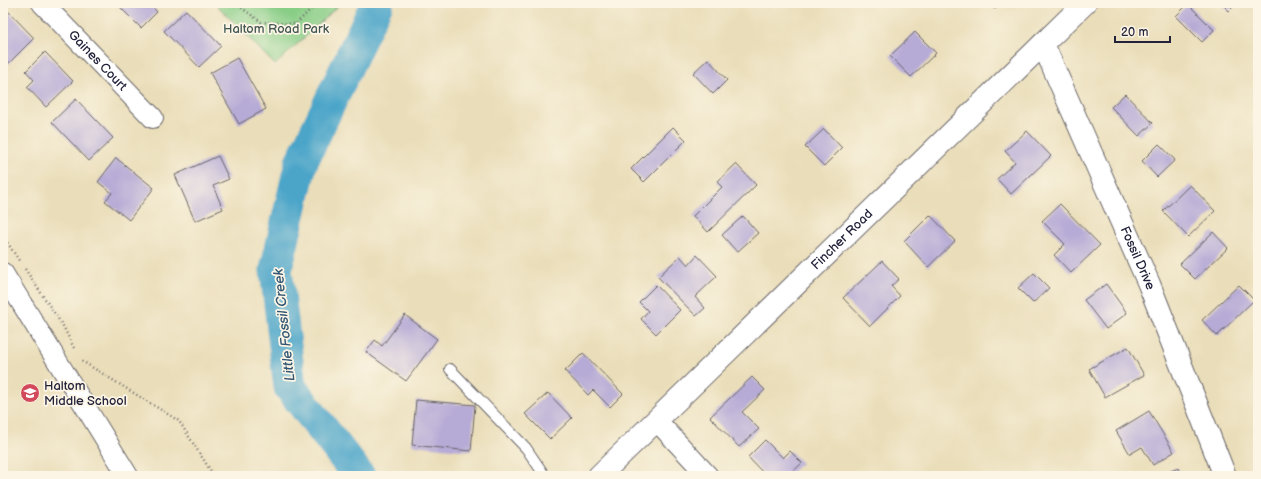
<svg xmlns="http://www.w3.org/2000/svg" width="1261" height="479" font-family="'Balsamiq Sans',sans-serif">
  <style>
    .green { fill: #89ce87; stroke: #567861 }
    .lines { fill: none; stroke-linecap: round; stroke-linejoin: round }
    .river { stroke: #4ba5c9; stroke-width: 33 }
    .building { fill: #b6aad6 }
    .service-casing { stroke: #686467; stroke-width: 12 }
    .minor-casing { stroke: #686467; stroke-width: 22 }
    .tertiary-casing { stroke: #686467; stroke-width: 24 }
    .path { stroke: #686467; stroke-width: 2.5; stroke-dasharray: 1 3; stroke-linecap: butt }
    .service { stroke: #fff; stroke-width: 10 }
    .minor { stroke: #fff; stroke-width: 20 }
    .tertiary { stroke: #fff; stroke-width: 22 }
    .labels { text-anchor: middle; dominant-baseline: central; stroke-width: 3.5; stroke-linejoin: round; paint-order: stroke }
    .park-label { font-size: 13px; fill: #415652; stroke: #fcf5e5 }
    .street-label { font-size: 13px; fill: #22223b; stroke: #fcf5e5 }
    .poi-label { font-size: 13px; fill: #22223b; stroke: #fcf5e5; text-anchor: start }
    .water-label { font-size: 14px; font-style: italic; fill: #325674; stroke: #fcf5e5 }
  </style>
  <rect width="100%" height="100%" fill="#fcf5e5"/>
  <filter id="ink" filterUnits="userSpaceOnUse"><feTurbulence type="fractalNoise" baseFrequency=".025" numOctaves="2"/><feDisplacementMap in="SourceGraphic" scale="8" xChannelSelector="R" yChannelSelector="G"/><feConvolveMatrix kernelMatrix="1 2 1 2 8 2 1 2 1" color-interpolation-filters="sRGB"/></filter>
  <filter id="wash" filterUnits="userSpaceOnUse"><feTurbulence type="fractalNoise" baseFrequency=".012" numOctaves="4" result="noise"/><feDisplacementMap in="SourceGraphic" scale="16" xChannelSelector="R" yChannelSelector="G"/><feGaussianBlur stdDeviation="0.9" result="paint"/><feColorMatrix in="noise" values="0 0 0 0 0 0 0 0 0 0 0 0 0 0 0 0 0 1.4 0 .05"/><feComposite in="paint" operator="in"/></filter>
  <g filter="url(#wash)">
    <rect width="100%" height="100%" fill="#eadeba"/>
    <!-- green -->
    <path class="green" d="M215 3H341L275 65Z"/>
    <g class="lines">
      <!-- river -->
      <path class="river" d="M359 476 290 387 276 270 301 163 377 3"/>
    </g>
    <g id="blocks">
      <!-- building -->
      <path class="building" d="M116 3H149L157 12 141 28Z
        M989 3H1001L995 9Z
        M1221 3H1237L1229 11Z
        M1188 4 1214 30 1202 42 1176 16Z
        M7 10 34 38 3 69V14Z
        M186 10 221 46 199 67 164 31Z
        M915 32 936 53 911 77 890 56Z
        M45 52 73 81 46 107 27 87 34 80 26 71Z
        M237 58 266 109 239 124 210 73Z
        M708 59 727 80 713 94 693 73Z
        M1125 94 1153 123 1139 136 1111 107Z
        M76 99 113 138 89 161 52 122Z
        M673 127 686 140 644 182 631 169Z
        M824 129 842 148 824 166 805 147Z
        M1027 131 1051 156 1011 194 997 179 1015 162 1005 151Z
        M1159 144 1175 160 1157 177 1142 161Z
        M218 156 229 179 213 186 223 209 195 221 175 175Z
        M116 158 154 188 129 220 105 201 112 193 98 182Z
        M736 164 756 185 708 232 693 216 722 187 717 182Z
        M1190 185 1215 211 1188 237 1163 211Z
        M1060 204 1100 245 1071 273 1054 255 1065 244 1042 221Z
        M930 215 955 241 928 267 904 241Z
        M743 216 758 233 737 252 722 235Z
        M1213 232 1228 248 1195 279 1180 264Z
        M697 255 717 276 695 297 705 308 696 316 658 277 680 256 688 265Z
        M882 261 899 279 891 286 900 296 870 326 843 298Z
        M1034 273 1049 288 1033 303 1018 288Z
        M1106 284 1127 313 1106 329 1084 300Z
        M656 285 680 310 656 334 641 319 648 311 639 302Z
        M1239 285 1254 300 1217 336 1202 320Z
        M405 315 437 339 406 381 366 352 375 340 382 346Z
        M1128 347 1144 375 1105 397 1089 369Z
        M583 353 623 394 610 407 593 390 588 395 565 371Z
        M752 377 765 390 742 412 759 429 739 447 710 417Z
        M548 393 572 418 550 439 525 414Z
        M416 400 475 405 471 451 412 445Z
        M1149 411 1174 452 1153 465 1142 447 1130 454 1116 431Z
        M1258 422V433L1255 423Z
        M765 440 783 458 790 451 802 463 788 476H766L748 457Z
        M1178 468 1181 476H1158Z"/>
    </g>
  </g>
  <g filter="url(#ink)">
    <use href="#blocks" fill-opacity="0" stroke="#686467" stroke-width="1"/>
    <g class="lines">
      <!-- service casing -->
      <g class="service-casing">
        <path id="service" d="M450 369 526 448 545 476"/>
      </g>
      <!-- minor casing -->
      <g class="minor-casing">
        <g id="minor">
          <path id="s1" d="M42 3 153 118"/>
          <path d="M3 273 128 476"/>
          <path d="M656 420 708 476"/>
        </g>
      </g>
      <!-- tertiary casing -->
      <g class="tertiary-casing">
        <g id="tertiary">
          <path id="s2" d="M1043 44 1149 284 1225 476"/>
          <path id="s3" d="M599 476 1085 3"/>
        </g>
      </g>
      <!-- path -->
      <path class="path" d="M235 3 261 22 296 24 317 3
        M3 236 20 262
        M25 269 63 326 74 348
        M82 361 179 421 214 476"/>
      <!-- service -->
      <use href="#service" class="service"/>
      <!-- minor -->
      <use href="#minor" class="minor"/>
      <!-- tertiary -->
      <use href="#tertiary" class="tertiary"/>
    </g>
  </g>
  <!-- icons -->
  <defs>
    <g id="school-disc" transform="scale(1)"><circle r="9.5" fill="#d1495b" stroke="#fcf5e5"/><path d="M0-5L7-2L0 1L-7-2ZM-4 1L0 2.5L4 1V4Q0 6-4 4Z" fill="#fff"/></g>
  </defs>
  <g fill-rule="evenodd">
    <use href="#school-disc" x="30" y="393"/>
  </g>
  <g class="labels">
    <!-- park labels -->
    <g class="park-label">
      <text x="276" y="29">Haltom Road Park</text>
    </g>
    <!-- street labels -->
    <g class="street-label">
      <text stroke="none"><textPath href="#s1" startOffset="80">Gaines Court</textPath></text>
      <text stroke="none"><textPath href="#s3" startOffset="339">Fincher Road</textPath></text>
      <text stroke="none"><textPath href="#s2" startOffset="234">Fossil Drive</textPath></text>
    </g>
    <!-- poi labels -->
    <g class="poi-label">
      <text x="44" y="386">Haltom<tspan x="44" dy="15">Middle School</tspan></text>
    </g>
    <!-- water labels -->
    <g class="water-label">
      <text transform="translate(284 325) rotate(-96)">Little Fossil Creek</text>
    </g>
  </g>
  <!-- margin -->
  <rect width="1261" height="479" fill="none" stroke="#fcf5e5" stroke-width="16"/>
  <!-- scale -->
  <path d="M1115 36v6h55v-6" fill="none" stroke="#22223b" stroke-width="2"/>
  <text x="1121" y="36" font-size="12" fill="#22223b" stroke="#fcf5e5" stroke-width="3" paint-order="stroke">20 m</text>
</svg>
